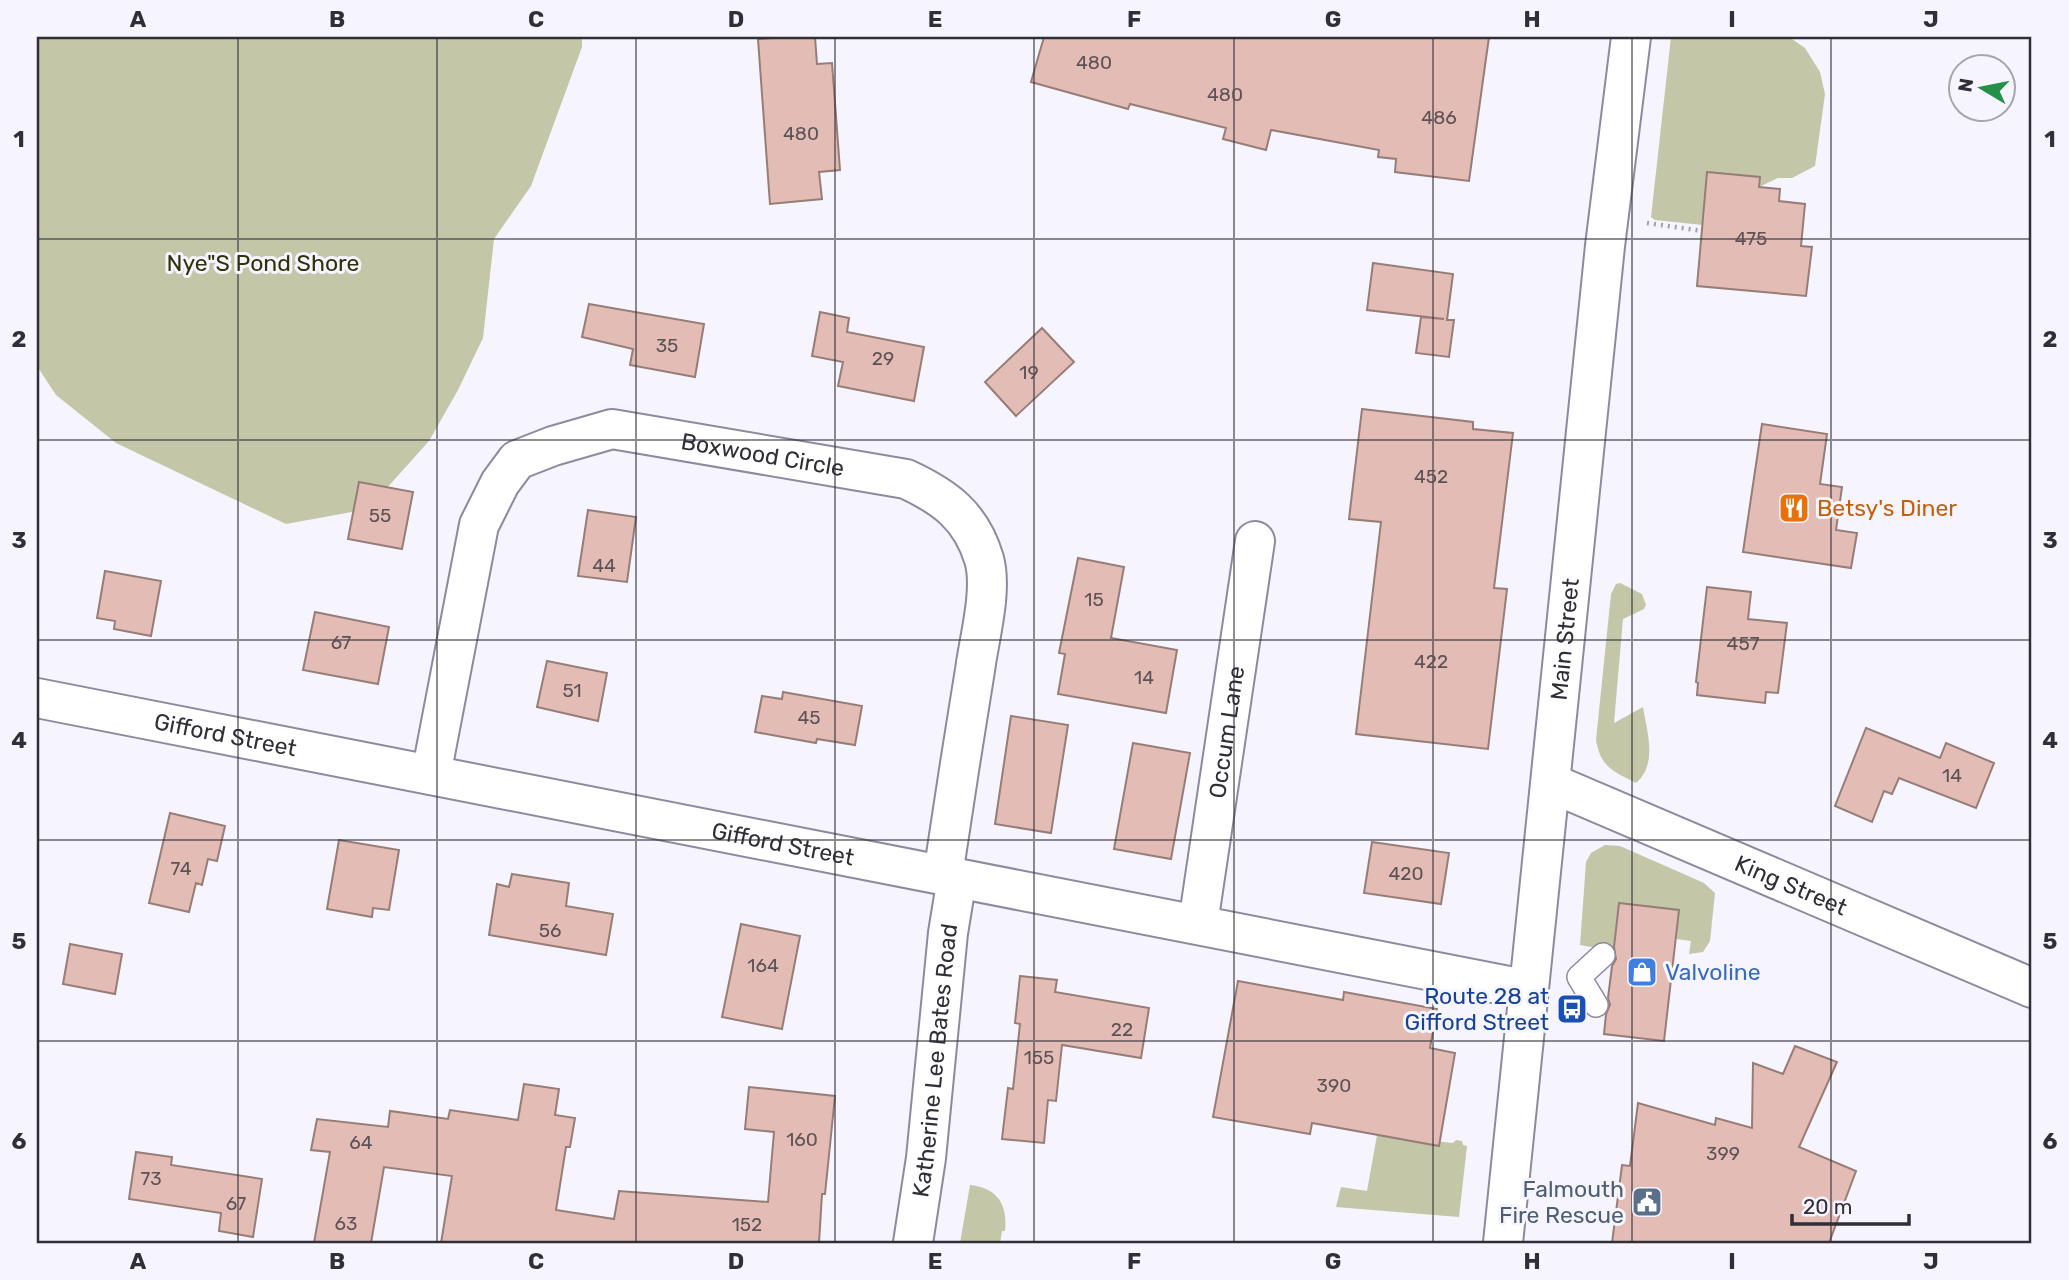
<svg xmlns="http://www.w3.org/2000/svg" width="2069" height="1280" font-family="Rubik,sans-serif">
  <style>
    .green { fill: #c3c7a8 }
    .building { fill: #e3bdb5; stroke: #977d77; stroke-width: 2 }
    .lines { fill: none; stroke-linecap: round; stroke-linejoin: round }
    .lane-casing { stroke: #8e89a0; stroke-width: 26 }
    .street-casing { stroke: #8e89a0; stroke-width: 42 }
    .secondary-casing { stroke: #8e89a0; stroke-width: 42 }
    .primary-casing { stroke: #8e89a0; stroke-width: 42 }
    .path { stroke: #a2a0a9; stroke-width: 4.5; stroke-dasharray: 2 5; stroke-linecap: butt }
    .lane { stroke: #fff; stroke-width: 23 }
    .street { stroke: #fff; stroke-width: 38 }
    .secondary { stroke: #fff; stroke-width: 38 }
    .primary { stroke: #fff; stroke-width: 38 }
    .grid { fill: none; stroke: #302e37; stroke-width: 2; stroke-opacity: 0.55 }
    .labels { text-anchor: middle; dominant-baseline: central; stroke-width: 6; stroke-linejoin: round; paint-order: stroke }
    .number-label { font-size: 19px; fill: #5d5256 }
    .park-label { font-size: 23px; fill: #2f3207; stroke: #f6f4fe }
    .street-label { font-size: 23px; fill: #302e37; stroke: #f6f4fe }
    .food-label { font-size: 23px; fill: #c56008; stroke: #f6f4fe; text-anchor: start }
    .shop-label { font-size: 23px; fill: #366cbe; stroke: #f6f4fe; text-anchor: start }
    .transit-label { font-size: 23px; fill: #164399; stroke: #f6f4fe; text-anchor: end }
    .service-label { font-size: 23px; fill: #4e5e75; stroke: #f6f4fe; text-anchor: end }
    .neatline { fill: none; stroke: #302e37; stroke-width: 2.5 }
    .grid-label { font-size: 23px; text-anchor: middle; font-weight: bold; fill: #302e37 }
  </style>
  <rect width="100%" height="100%" fill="#f6f4fe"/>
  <!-- green -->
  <path class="green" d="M37 37H582V47L531 186 494 239 483 338 458 390 429 441 368 509 286 524 116 443 56 395 37 366Z
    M1671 37H1789L1805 48 1820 72 1825 94 1815 166 1792 178H1778L1759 187 1760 177 1708 172 1703 225 1655 220 1651 217Z
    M1620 583 1642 594 1646 605 1644 609 1623 619 1614 723 1643 707C1647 732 1658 764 1636 783 1613 771 1601 768 1596 740L1611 594 1616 584Z
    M1605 845 1620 846 1704 883 1715 893 1710 941 1703 952 1689 954 1691 941 1676 939 1679 910 1619 903 1614 951 1580 945 1586 862 1591 853Z
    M1377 1135 1453 1143 1456 1140 1462 1141 1463 1145 1467 1146 1459 1217 1336 1207 1341 1187 1367 1191Z
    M970 1185C997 1188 1008 1204 1005 1231H1002L1000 1243H960Z"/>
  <!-- building -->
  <path class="building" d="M790 37H815L817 64 832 63 840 170 819 172 822 199 770 204 758 39Z
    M1044 37H1489L1469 181 1395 172 1396 159 1378 157 1379 150 1271 130 1266 150 1223 139 1226 128 1130 104 1128 109 1031 82Z
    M1707 172 1760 177 1759 187 1780 189 1779 201 1805 204 1801 246 1812 247 1806 296 1697 286Z
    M1373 263 1453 274 1447 320H1454L1449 357 1416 353 1421 317 1444 319 1367 310Z
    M589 304 704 324 695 377 630 365 633 349 582 337Z
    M820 312 849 318 847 332 924 347 914 401 838 386 843 362 812 356Z
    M1042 328 1074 362 1016 416 985 382Z
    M1362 409 1473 422V429L1513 433 1494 588 1507 589 1488 749 1356 734 1381 522 1349 519Z
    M1762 424 1827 434 1820 484 1842 487 1836 530 1857 533 1851 568 1743 552Z
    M359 482 413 492 402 549 348 539Z
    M588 510 636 517 627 582 578 576Z
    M1078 558 1124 567 1111 638 1177 650 1166 713 1058 694 1065 654 1059 653Z
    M105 571 161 581 151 636 114 629 115 621 97 618Z
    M1707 587 1751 592 1748 619 1787 623 1778 693 1766 692 1765 703 1697 695 1698 683 1696 682Z
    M315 612 389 627 378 684 303 670Z
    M547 661 607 673 598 721 537 707Z
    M783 692 862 706 855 745 817 739 816 743 755 732 762 696 782 699Z
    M1011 716 1068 725 1051 833 995 824Z
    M1866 728 1940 758 1946 743 1994 763 1976 808 1899 778 1892 794 1884 791 1872 822 1835 806Z
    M1133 743 1190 753 1171 859 1114 849Z
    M170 813 225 826 217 861 208 859 202 885 196 883 189 912 149 903Z
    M339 840 399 850 389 910 373 908 372 917 327 909Z
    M1372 842 1449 853 1441 904 1364 893Z
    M512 874 569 883 566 906 613 914 606 955 489 935 497 884 509 887Z
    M1619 903 1679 910 1664 1041 1604 1034 1606 1014 1610 1005 1608 998 1612 966 1616 959 1614 947Z
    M741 924 800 936 782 1029 722 1017Z
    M70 944 122 954 115 994 63 984Z
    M1020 976 1057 980 1055 992 1149 1008 1141 1058 1062 1045 1056 1101 1048 1100 1044 1143 1002 1139 1008 1088 1013 1089 1020 1024 1015 1023Z
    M1238 981 1343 1000 1344 992 1437 1009 1430 1048 1455 1053 1439 1146 1312 1123 1310 1134 1213 1117Z
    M1795 1046 1837 1062 1799 1147 1856 1171 1829 1243H1612L1622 1165 1630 1166 1638 1103 1715 1125 1716 1118 1752 1128 1753 1063 1783 1074Z
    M524 1084 559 1089 555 1115 575 1118 570 1147H566L556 1210 614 1219 619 1191 768 1202 774 1132 745 1129 749 1087 835 1096 825 1194H822L819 1243H441L452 1176 384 1167 371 1243H314L330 1152 311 1150 317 1119 388 1127 390 1111 448 1119 450 1110 518 1120Z
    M136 1152 172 1157 171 1165 262 1179 253 1237 219 1231 221 1213 129 1199Z"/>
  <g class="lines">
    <!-- lane casing -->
    <g class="lane-casing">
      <path id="lane" d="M1596 1005 1579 977 1603 955"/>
    </g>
    <!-- street casing -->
    <g class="street-casing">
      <g id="street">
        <path id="s1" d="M431 775 479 525 500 483 517 460 553 446 612 429 906 479C945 497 971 516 984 559 993 590 979 639 975 670 964 738 953 807 943 875"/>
        <path id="s2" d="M1551 783 2032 988"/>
        <path id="s3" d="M1198 924 1255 541"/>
      </g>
    </g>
    <!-- secondary casing -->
    <g class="secondary-casing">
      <g id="secondary">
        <path id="s4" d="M37 698 1529 990"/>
        <path id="s5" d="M913 1243 926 1158 948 933 957 878"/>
      </g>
    </g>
    <!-- primary casing -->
    <g class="primary-casing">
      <g id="primary">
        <path id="s6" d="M1503 1243 1605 246 1631 37"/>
      </g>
    </g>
    <!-- path -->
    <path class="path" d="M1948 37V43
      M1647 223 1702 231"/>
    <!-- lane -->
    <use href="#lane" class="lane"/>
    <!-- street -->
    <use href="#street" class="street"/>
    <!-- secondary -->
    <use href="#secondary" class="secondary"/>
    <!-- primary -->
    <use href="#primary" class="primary"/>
  </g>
  <!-- grid -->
  <path class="grid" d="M238 37V1243M437 37V1243M636 37V1243M835 37V1243M1034 37V1243M1234 37V1243M1433 37V1243M1632 37V1243M1831 37V1243M37 239H2032M37 440H2032M37 640H2032M37 840H2032M37 1041H2032"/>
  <!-- icons -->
  <defs>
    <g id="restaurant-square" transform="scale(1.575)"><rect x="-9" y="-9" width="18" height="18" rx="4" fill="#e8710a" stroke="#f6f4fe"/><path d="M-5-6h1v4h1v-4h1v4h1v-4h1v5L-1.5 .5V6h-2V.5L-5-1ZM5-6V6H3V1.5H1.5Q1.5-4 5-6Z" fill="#fff"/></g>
    <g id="shop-square" transform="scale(1.575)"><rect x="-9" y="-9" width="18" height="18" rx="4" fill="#3f7fe0" stroke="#f6f4fe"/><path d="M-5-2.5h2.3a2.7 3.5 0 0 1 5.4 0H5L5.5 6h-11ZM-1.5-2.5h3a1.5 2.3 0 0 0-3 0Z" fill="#fff"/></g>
    <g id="bus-square" transform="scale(1.575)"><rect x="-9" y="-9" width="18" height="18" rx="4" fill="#1a4fb4" stroke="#f6f4fe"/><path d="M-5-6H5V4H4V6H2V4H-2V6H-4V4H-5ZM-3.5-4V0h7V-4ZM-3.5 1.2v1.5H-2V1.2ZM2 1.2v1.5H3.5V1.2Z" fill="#fff"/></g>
    <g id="civic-square" transform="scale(1.575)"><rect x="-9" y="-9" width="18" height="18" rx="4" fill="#5c6f8a" stroke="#f6f4fe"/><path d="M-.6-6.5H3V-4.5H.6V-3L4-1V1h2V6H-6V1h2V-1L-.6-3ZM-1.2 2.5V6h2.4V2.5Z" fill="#fff"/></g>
  </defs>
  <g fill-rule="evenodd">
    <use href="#restaurant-square" x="1794" y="508"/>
    <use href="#shop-square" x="1642" y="972"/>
    <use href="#bus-square" x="1572" y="1009"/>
    <use href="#civic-square" x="1647" y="1202"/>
  </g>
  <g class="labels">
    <!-- number labels -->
    <g class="number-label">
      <text x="1094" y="62">480</text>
      <text x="1225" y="94">480</text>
      <text x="1439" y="117">486</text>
      <text x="801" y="133">480</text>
      <text x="1751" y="238">475</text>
      <text x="667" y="345">35</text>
      <text x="883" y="358">29</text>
      <text x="1029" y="372">19</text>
      <text x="1431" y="476">452</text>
      <text x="380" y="515">55</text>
      <text x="604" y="565">44</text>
      <text x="1094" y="599">15</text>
      <text x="341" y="642">67</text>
      <text x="1743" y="643">457</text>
      <text x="1431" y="661">422</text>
      <text x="1144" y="677">14</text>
      <text x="572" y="690">51</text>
      <text x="809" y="717">45</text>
      <text x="1952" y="775">14</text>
      <text x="181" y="868">74</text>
      <text x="1406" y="873">420</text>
      <text x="550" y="930">56</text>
      <text x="763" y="965">164</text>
      <text x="1122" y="1029">22</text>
      <text x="1039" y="1057">155</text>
      <text x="1334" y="1085">390</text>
      <text x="802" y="1139">160</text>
      <text x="361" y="1142">64</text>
      <text x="1723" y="1153">399</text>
      <text x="151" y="1178">73</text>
      <text x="236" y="1203">67</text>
      <text x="346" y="1223">63</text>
      <text x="747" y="1224">152</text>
    </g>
    <!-- park labels -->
    <g class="park-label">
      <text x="263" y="263">Nye"S Pond Shore</text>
    </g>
    <!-- street labels -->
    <g class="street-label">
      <text stroke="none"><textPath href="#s1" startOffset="583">Boxwood Circle</textPath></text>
      <text stroke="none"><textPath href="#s6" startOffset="607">Main Street</textPath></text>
      <text stroke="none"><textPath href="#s3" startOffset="194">Occum Lane</textPath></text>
      <text stroke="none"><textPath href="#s4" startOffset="192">Gifford Street</textPath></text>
      <text stroke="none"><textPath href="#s4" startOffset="760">Gifford Street</textPath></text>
      <text stroke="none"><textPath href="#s2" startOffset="261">King Street</textPath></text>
      <text stroke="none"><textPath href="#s5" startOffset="184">Katherine Lee Bates Road</textPath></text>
    </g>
    <!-- food labels -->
    <g class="food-label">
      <text x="1817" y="508">Betsy's Diner</text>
    </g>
    <!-- shop labels -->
    <g class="shop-label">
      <text x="1665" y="972">Valvoline</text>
    </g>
    <!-- transit labels -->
    <g class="transit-label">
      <text x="1549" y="996">Route 28 at<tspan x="1549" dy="26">Gifford Street</tspan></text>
    </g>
    <!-- service labels -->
    <g class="service-label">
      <text x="1624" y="1189">Falmouth<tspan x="1624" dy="26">Fire Rescue</tspan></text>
    </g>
  </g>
  <!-- border -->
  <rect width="2069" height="1280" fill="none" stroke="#f6f4fe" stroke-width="77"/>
  <!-- north arrow -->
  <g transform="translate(1982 88) rotate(280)"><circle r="33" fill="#f6f4fe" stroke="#a7a5ae" stroke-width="2"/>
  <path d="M0-5L12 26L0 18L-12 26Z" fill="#259048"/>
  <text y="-10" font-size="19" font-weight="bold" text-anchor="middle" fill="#302e37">N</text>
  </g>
  <!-- scale -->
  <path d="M1792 1214v10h117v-10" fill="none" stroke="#302e37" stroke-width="3.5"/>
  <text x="1803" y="1214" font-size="21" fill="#302e37" stroke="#f6f4fe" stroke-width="5" paint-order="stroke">20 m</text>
  <rect x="38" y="38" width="1992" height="1204" class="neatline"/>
  <g class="grid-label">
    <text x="138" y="27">A</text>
    <text x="337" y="27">B</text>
    <text x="536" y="27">C</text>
    <text x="736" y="27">D</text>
    <text x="935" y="27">E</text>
    <text x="1134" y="27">F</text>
    <text x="1333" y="27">G</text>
    <text x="1532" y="27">H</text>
    <text x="1732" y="27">I</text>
    <text x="1931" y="27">J</text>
    <text x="19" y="147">1</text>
    <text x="2050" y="147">1</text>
    <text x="19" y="347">2</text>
    <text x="2050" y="347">2</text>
    <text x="19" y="548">3</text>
    <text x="2050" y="548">3</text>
    <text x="19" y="748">4</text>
    <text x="2050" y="748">4</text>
    <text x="19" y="949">5</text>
    <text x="2050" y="949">5</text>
    <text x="19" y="1149">6</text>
    <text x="2050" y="1149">6</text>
    <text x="138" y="1269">A</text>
    <text x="337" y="1269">B</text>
    <text x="536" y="1269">C</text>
    <text x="736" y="1269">D</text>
    <text x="935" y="1269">E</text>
    <text x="1134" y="1269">F</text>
    <text x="1333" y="1269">G</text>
    <text x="1532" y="1269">H</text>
    <text x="1732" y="1269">I</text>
    <text x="1931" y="1269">J</text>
  </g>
</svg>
